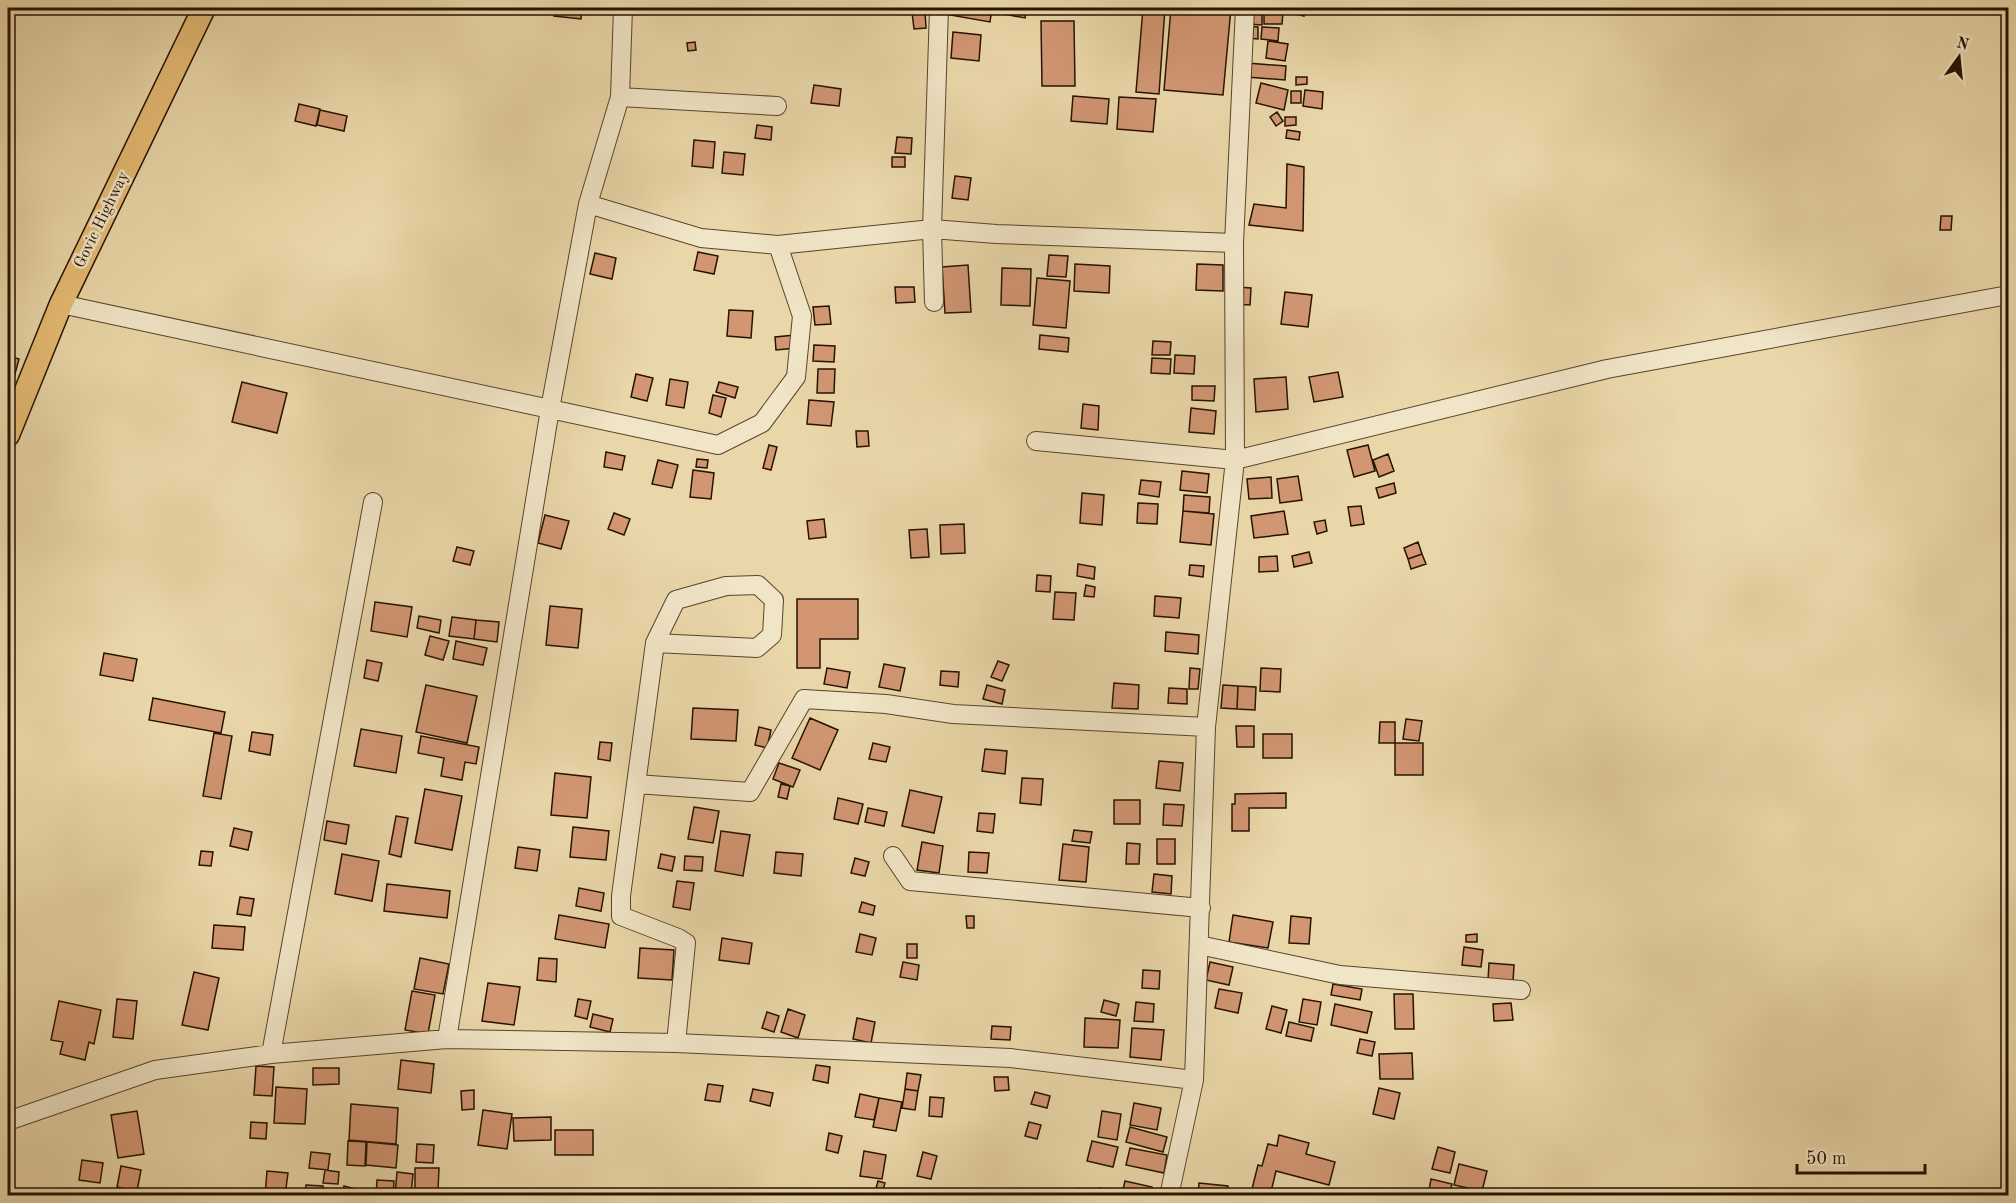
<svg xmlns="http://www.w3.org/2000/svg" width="2016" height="1203" font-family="'Old Standard TT',serif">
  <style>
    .building { fill: #d29673; stroke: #261300; stroke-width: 1.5 }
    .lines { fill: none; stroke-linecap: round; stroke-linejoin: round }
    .minor-casing { stroke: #57442a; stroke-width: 20 }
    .major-casing { stroke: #261300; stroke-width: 25 }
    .minor { stroke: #f1e5c7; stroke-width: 18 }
    .major { stroke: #e5bc74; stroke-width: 22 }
    .labels { text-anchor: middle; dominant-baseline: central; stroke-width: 5; stroke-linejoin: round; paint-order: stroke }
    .street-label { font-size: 16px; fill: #261300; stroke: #f1e5c7 }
  </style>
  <rect width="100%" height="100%" fill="#ead7a9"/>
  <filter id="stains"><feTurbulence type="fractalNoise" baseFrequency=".00333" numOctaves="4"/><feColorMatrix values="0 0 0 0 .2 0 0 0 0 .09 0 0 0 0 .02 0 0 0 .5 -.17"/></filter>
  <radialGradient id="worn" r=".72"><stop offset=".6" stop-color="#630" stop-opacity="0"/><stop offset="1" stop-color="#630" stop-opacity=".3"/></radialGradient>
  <!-- building -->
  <path class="building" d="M555 8H582L581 19 554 16Z
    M951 8H992L990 22 950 15Z
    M999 8H1027L1025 18 998 13Z
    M1143 8H1165L1159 94 1136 92Z
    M1171 8H1231L1223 95 1164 90Z
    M1293 8H1306L1304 16 1292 13Z
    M1249 10H1262V25L1249 24Z
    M925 11 926 28 914 29 912 12Z
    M1264 12 1283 13 1282 24H1264Z
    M1041 21H1074L1075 86H1042Z
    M1248 26 1258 27V39L1247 38Z
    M1262 27 1279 28 1278 41 1261 39Z
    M953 32 981 35 979 61 951 58Z
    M1268 41 1288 44 1285 61 1266 58Z
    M695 42 696 50 688 51 687 43Z
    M1247 63 1286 66 1285 80 1246 77Z
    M1296 77H1307V84L1296 85Z
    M1261 83 1288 90 1284 110 1256 103Z
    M814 85 841 89 839 106 811 103Z
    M1305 90 1323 92 1322 109 1303 106Z
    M1291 91H1301V103H1291Z
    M1073 96 1109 99 1107 124 1071 121Z
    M1119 97 1156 99 1153 132 1117 129Z
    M299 104 320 109 316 126 295 121Z
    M320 110 347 116 344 131 317 125Z
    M1277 112 1283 121 1276 126 1270 117Z
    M1285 117H1296V125L1285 126Z
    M757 125 772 127 771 140 755 138Z
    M1287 130 1300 132 1299 140 1286 138Z
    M897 137 912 138 911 154 895 153Z
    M694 140 715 142 713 168 692 166Z
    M724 152 745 154 743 175 722 173Z
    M892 157H905V167H892Z
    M1287 164 1304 167 1303 231 1249 225 1254 204 1286 208Z
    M955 176 971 178 968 200 952 198Z
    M1941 216H1952L1951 230H1940Z
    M698 252 718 256 714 274 694 270Z
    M595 253 616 258 612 279 590 274Z
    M1049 255 1068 256 1066 277 1047 276Z
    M1075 264 1110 266 1109 293 1074 291Z
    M1197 264 1223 265V291L1196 290Z
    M968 265 971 312 945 313 942 267Z
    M1002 268 1031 269 1030 306 1001 305Z
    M1037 278 1070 281 1066 328 1033 325Z
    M895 287H914L915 302 896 303Z
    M1237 287 1251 288 1250 305 1235 304Z
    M1285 292 1312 295 1308 327 1281 324Z
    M829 306 831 324 815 325 813 307Z
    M729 310 753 311 751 338 727 336Z
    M795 335 796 348 776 350 775 337Z
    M1040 335 1069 338 1068 352 1039 349Z
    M1153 341 1171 342 1170 355H1152Z
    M814 345 835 346 834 362 813 361Z
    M1175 355 1195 356 1194 374 1174 373Z
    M8 356 19 359 13 381 8 379Z
    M1152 358 1171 359 1170 374 1151 373Z
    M818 369H835L834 393H817Z
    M1338 372 1343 397 1314 402 1309 377Z
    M636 374 653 378 647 401 631 397Z
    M1286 377 1288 409 1256 412 1254 379Z
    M670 379 688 382 684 408 666 405Z
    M242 382 287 393 277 433 232 422Z
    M719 382 738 387 735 398 716 392Z
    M1192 386H1215L1214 401 1192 400Z
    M713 395 726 398 721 417 709 413Z
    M809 400 834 402 831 426 807 424Z
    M1083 404 1099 406 1098 430 1081 428Z
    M1191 408 1216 411 1214 434 1189 432Z
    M856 431H868L869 446 857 447Z
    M769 445 777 447 771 470 763 468Z
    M1368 445 1375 471 1354 477 1347 450Z
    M606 452 625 456 622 470 604 467Z
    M1388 454 1394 471 1379 477 1373 460Z
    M697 459 708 460 707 468 696 467Z
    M658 460 678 465 672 488 652 484Z
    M693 470 714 473 711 499 690 497Z
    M1182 471 1209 474 1207 493 1180 490Z
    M1298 476 1302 500 1280 503 1277 479Z
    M1271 477 1272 498 1249 499 1247 479Z
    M1141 480 1161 482 1159 497 1139 494Z
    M1394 483 1396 493 1379 498 1376 488Z
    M1082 493 1104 495 1102 525 1080 523Z
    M1184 495 1210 497 1209 513 1183 511Z
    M1138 503 1158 504 1157 524 1137 523Z
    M1361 506 1364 524 1351 526 1348 507Z
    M1183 511 1214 514 1211 545 1180 542Z
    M1284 511 1288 534 1254 538 1251 516Z
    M614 513 630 519 624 535 608 529Z
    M545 515 569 521 561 549 538 543Z
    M824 519 826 537 809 539 807 521Z
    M1325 520 1327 531 1317 534 1314 522Z
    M964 524 965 553 941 554 940 525Z
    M927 529 929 557 911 558 909 530Z
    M1418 542 1422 554 1408 559 1404 548Z
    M457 547 474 551 470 565 453 561Z
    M1309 552 1312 563 1294 567 1292 556Z
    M1422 554 1426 564 1411 569 1408 559Z
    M1277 556 1278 571 1259 572V557Z
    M1078 564 1095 567 1094 579 1077 576Z
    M1190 565 1204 566 1203 577 1189 575Z
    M1037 575 1051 576 1050 592 1036 591Z
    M1086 585 1095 587 1094 597 1084 596Z
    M1055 592 1076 593 1074 620 1053 619Z
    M1155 596 1181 598 1179 618 1154 616Z
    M797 599H858V639H820V668H797Z
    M375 602 412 607 407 637 371 631Z
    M550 606 582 609 578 648 546 645Z
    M419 616 441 620 439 633 417 628Z
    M452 617 476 620 474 639 449 636Z
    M476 620 499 622 497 642 474 639Z
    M1166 632 1199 635 1198 654 1165 651Z
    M430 636 449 641 443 660 425 655Z
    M456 641 487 648 483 665 453 659Z
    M104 653 137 659 133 681 100 675Z
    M367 660 382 663 378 681 364 678Z
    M998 661 1009 665 1002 681 991 677Z
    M884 664 905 668 900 691 879 687Z
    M827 668 850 672 847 688 824 684Z
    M1190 668 1200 669 1198 689H1189Z
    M1261 668 1281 669 1280 692 1260 691Z
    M941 671 959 672 958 687 940 685Z
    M1114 683 1139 685 1138 709 1112 708Z
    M426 685 477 696 467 743 416 732Z
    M987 685 1005 690 1002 704 983 699Z
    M1223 685 1238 686 1237 709 1221 708Z
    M1238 686 1256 687 1255 710 1237 709Z
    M1169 688 1187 689V704L1168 703Z
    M153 698 225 712 221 733 149 720Z
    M693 708 738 710 736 741 691 739Z
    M810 718 838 730 820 770 792 758Z
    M1406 719 1422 721 1419 741 1403 739Z
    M1380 722H1395V743H1379Z
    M1236 726H1254V747H1237Z
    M759 727 771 730 767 748 755 745Z
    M361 729 402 736 396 773 354 766Z
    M252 732 273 735 270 755 249 751Z
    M214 733 232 736 221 799 203 796Z
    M1263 734H1292V758H1263Z
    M421 736 479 747 476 764 465 762 462 780 441 776 444 758 418 753Z
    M600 742 612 743 610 761 598 759Z
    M873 743 890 747 886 762 869 759Z
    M1395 743H1423V775H1395Z
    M985 749 1007 751 1005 774 982 771Z
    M1159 761 1183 763 1180 791 1156 788Z
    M779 763 800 770 793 787 773 779Z
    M555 773 591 777 587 818 551 815Z
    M1022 778 1043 779 1041 805 1020 803Z
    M781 784 790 786 787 799 778 797Z
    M425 789 462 796 452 850 415 843Z
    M910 790 942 797 934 833 902 826Z
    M1286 793V808H1249V831H1232V804H1235V794Z
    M838 798 863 804 858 824 834 819Z
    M1114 800H1140V824H1114Z
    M1164 804 1184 805 1182 826 1163 825Z
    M694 807 719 811 713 843 688 839Z
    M868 808 887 812 884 826 865 822Z
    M979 813 995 814 993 833 977 831Z
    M396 816 408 818 401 857 389 854Z
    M327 821 349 825 346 844 324 840Z
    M573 827 609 831 606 860 570 857Z
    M234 828 252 832 248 850 230 846Z
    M1074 830 1092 832 1090 843 1072 841Z
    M721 831 750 835 743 876 715 871Z
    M1157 839H1175V864H1157Z
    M922 842 943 846 939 873 917 870Z
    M1127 843 1140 844 1139 864H1126Z
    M1063 844 1089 847 1086 882 1059 880Z
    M518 847 540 850 537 871 515 868Z
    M201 851 213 852 211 866 199 865Z
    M776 852 803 854 801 876 774 873Z
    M969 852 989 853 987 873 968 872Z
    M342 854 379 861 372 901 335 894Z
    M661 854 675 857 672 871 658 868Z
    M685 856 703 857 702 871 684 870Z
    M855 858 869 862 865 876 851 873Z
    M1154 874 1172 876 1171 894 1152 892Z
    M677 881 694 883 690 910 673 907Z
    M387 884 450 891 447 918 384 911Z
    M579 888 604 893 601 911 576 906Z
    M240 897 254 899 251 916 237 914Z
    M862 902 875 906 873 915 859 912Z
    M559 915 609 924 605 948 555 939Z
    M1233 915 1273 922 1268 948 1229 942Z
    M966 916H974V928H967Z
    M1291 916 1311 918 1309 944 1289 943Z
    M214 925 245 927 243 950 212 948Z
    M860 934 876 938 872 955 856 952Z
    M1477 934V942H1466V935Z
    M722 938 752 943 749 964 719 960Z
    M907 944H917V958H907Z
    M1464 947 1483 950 1481 967 1462 965Z
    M640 948 674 950 672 980 638 978Z
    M420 958 449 964 443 994 414 989Z
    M539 958 557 959 556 982 537 980Z
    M903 962 919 965 917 980 900 977Z
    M1210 962 1233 967 1229 985 1206 980Z
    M1489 963 1514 965 1513 982 1488 981Z
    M1143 970 1160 971 1159 989 1142 988Z
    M194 972 219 978 208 1030 182 1025Z
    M488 983 520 987 514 1025 482 1021Z
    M1333 984 1362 989 1360 1000 1331 995Z
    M1219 989 1242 993 1238 1013 1215 1008Z
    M412 991 435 995 428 1034 405 1030Z
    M1394 994H1413L1414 1029H1395Z
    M117 999 137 1001 133 1039 113 1037Z
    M578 999 591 1001 587 1019 575 1016Z
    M1303 999 1321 1002 1317 1025 1299 1022Z
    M1104 1000 1119 1004 1116 1016 1101 1012Z
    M59 1001 101 1010 94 1044 89 1042 85 1060 60 1054 63 1042 51 1040Z
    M1136 1002 1154 1004 1153 1022 1134 1021Z
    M1511 1003 1513 1020 1494 1021 1493 1004Z
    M1335 1004 1372 1012 1367 1033 1331 1025Z
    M1272 1006 1287 1010 1281 1033 1266 1029Z
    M788 1009 805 1015 798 1038 781 1032Z
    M767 1012 779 1016 774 1032 762 1028Z
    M593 1014 613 1019 610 1032 590 1027Z
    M857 1018 875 1022 871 1043 853 1039Z
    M1085 1018 1120 1020 1118 1048 1084 1047Z
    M1289 1022 1314 1028 1311 1041 1286 1036Z
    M992 1026 1011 1027 1010 1040 991 1039Z
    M1132 1028 1164 1030 1161 1060 1130 1057Z
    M1360 1039 1375 1042 1372 1056 1357 1053Z
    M1412 1053 1413 1079H1380L1379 1054Z
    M401 1060 434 1064 431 1093 398 1089Z
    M816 1065 830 1067 828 1083 813 1080Z
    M256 1066 274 1067 272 1096 254 1095Z
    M313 1068H339V1084L313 1085Z
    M907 1073 921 1075 918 1091 905 1089Z
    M994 1077H1008L1009 1090 995 1091Z
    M708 1084 723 1086 720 1102 705 1100Z
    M276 1087 307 1089 305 1124 274 1123Z
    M1379 1088 1400 1093 1394 1119 1373 1114Z
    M753 1089 773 1093 770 1106 750 1101Z
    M905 1089 918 1091 915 1110 902 1108Z
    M474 1090V1109L462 1110 461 1091Z
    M1035 1092 1050 1096 1047 1108 1031 1104Z
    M860 1094 879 1098 874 1120 855 1117Z
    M930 1097 944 1098 942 1117 929 1116Z
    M879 1098 902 1102 896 1131 873 1127Z
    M1134 1103 1161 1108 1157 1130 1130 1125Z
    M351 1104 398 1108 396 1144 349 1140Z
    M483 1110 512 1114 507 1149 478 1145Z
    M137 1111 144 1154 118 1158 111 1115Z
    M1102 1111 1121 1114 1117 1140 1098 1137Z
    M551 1117V1140L514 1141 513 1118Z
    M251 1122 267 1123 266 1139 250 1138Z
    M1029 1122 1041 1125 1037 1139 1025 1136Z
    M1130 1127 1167 1137 1163 1152 1126 1142Z
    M555 1130H593V1155H555Z
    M829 1133 842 1136 838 1153 826 1150Z
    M1279 1135 1309 1143 1306 1154 1335 1162 1329 1185 1276 1171 1270 1196 1251 1193 1258 1165 1262 1166 1268 1144 1277 1146Z
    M348 1141 366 1142 365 1166 347 1165Z
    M1092 1141 1118 1147 1113 1167 1087 1161Z
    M367 1142 398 1145 396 1168 366 1165Z
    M417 1144 434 1145 433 1163 416 1162Z
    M1438 1147 1455 1152 1450 1173 1432 1169Z
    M1130 1148 1167 1155 1164 1173 1126 1165Z
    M864 1151 886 1155 882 1179 860 1176Z
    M311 1152 330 1154 328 1170 309 1168Z
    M923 1152 937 1156 931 1179 917 1176Z
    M82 1160 103 1163 100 1183 79 1180Z
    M1459 1164 1487 1171 1482 1191 1454 1185Z
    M121 1166 141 1170 137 1191 117 1187Z
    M415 1168H439L438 1190H415Z
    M325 1170 339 1172 338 1184 323 1183Z
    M267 1171 288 1173 285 1196H265Z
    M397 1172 413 1174 411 1196H395Z
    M1431 1179 1452 1184 1449 1196H1428Z
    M377 1180 394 1181 393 1196H376Z
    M878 1181 885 1183 881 1196H874Z
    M1125 1181 1152 1187 1151 1196 1122 1194Z
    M1199 1183 1228 1186 1227 1196H1198Z
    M306 1185 323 1186V1196H305Z
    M344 1186 356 1189 355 1196H342Z
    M1077 1188 1097 1194 1096 1196H1075Z
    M1100 1188 1117 1192 1116 1196H1098Z
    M1551 1190 1566 1193V1196H1550Z"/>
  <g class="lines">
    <!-- minor casing -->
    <g class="minor-casing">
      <path id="minor" d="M620 97 777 106
        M588 204 701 238 778 245 932 229 996 234 1234 243
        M934 302 932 229 939 8
        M61 304 718 445 762 423 796 377 802 316 778 245
        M1036 441 1235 460 1607 369 2008 295
        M655 643 757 648 772 635 774 600 758 585 726 586 676 600 655 643 621 896V916L678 938 686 943 676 1043
        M636 784 750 792 804 699 886 704 953 714 1206 727
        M893 856 910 881 1201 908
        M1199 945 1340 975 1521 990
        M447 1039 550 409 588 204 620 97 623 8
        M271 1054 373 502
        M8 1121 155 1070 271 1054 447 1039 676 1043 1010 1058 1194 1080
        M1169 1196 1194 1080 1206 727 1235 460 1234 243 1245 8"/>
    </g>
    <!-- major casing -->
    <g class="major-casing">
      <path id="major" d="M8 435 61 304 204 8"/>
    </g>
    <!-- minor -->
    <use href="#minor" class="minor"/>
    <!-- major -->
    <use href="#major" class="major"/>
  </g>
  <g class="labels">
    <!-- street labels -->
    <g class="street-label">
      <text transform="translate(102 220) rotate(-64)">Govic Highway</text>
    </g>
  </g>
  <!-- margin -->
  <rect width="2016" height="1203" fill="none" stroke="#ead7a9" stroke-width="30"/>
  <rect x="9" y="9" width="1998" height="1185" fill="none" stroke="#261300" stroke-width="3"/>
  <rect x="15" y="15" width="1986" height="1173" fill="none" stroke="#261300" stroke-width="1.5"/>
  <!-- north arrow -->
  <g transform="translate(1959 57) rotate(15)" stroke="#f1e5c7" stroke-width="4.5" paint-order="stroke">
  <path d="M0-4.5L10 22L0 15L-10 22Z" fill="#261300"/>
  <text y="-9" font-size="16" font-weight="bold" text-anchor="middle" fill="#261300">N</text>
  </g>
  <!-- scale -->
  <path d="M1797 1164v9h128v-9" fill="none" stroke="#261300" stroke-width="3"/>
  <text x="1806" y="1164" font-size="18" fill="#261300" stroke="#f1e5c7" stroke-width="4.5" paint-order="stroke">50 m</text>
  <rect width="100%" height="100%" filter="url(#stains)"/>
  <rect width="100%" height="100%" fill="url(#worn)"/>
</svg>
